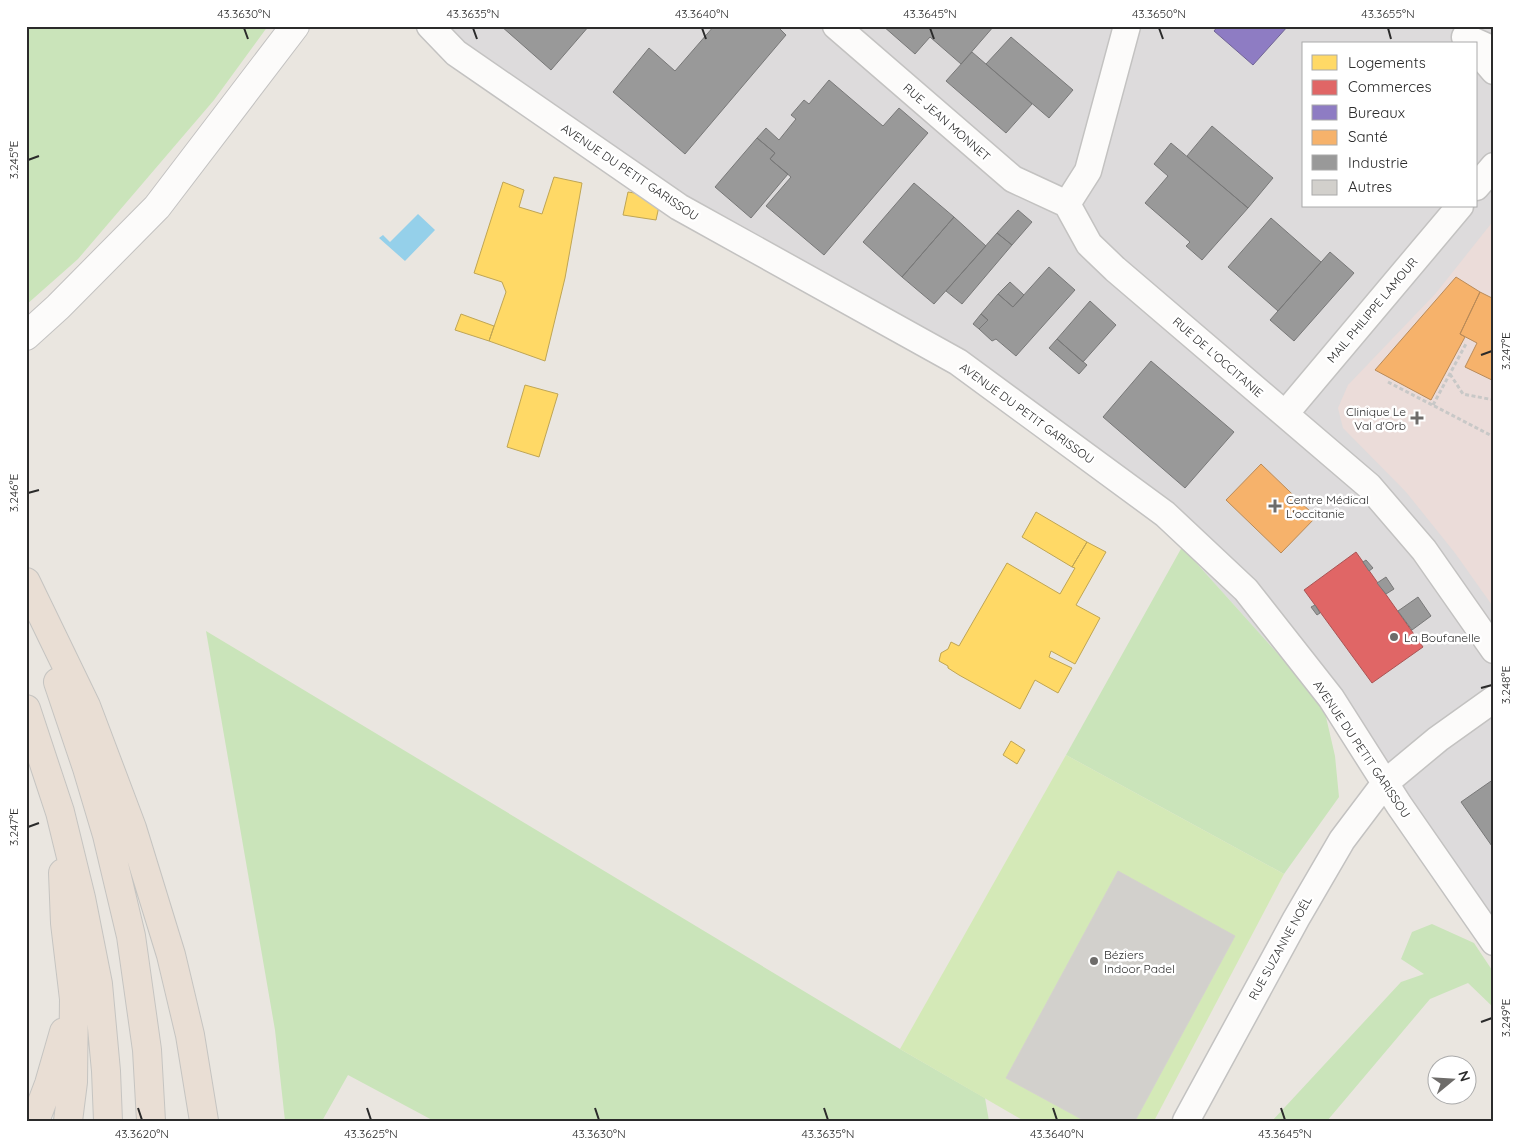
<svg xmlns="http://www.w3.org/2000/svg" width="1520" height="1147" font-family="Quicksand,sans-serif">
  <style>
    .industrial { fill: #dddbdc; fill-rule: evenodd }
    .medical { fill: #ebdcd9 }
    .green { fill: #cae4ba }
    .pitch { fill: #d4e9b7 }
    .water { fill: #95d0ea }
    .homes { fill: #ffd966; stroke: #bfa554 }
    .shops { fill: #e06666; stroke: #aa5454 }
    .offices { fill: #8e7cc3; stroke: #706495 }
    .health { fill: #f6b26b; stroke: #b98a58 }
    .industry { fill: #999; stroke: #787878 }
    .building { fill: #d2d0cc; stroke: #d4d2cd }
    .lines { fill: none; stroke-linecap: round; stroke-linejoin: round }
    .street-casing { stroke: #c3c2c1; stroke-width: 29 }
    .secondary-casing { stroke: #c3c2c1; stroke-width: 30 }
    .highway-casing { stroke: #c5c4c1; stroke-width: 30 }
    .path { stroke: #c8c8c7; stroke-width: 3; stroke-dasharray: 4 2.5; stroke-linecap: butt }
    .street { stroke: #fcfbfa; stroke-width: 26 }
    .secondary { stroke: #fcfbfa; stroke-width: 28 }
    .highway { stroke: #e9ded4; stroke-width: 28 }
    .ticks { fill: none; stroke: #2b2b2b; stroke-width: 2 }
    .poi-dot { fill: #6e6c6a; stroke: #fff; stroke-width: 2 }
    .labels { text-anchor: middle; dominant-baseline: central; stroke-width: 5; stroke-linejoin: round; paint-order: stroke }
    .street-label { font-size: 12px; fill: #2b2b2b; stroke: #fff }
    .poi-label { font-size: 12px; fill: #2b2b2b; stroke: #fff; text-anchor: start }
    .neatline { fill: none; stroke: #2b2b2b; stroke-width: 2 }
    .ticks-label { font-size: 12px; text-anchor: middle; fill: #2b2b2b }
  </style>
  <rect width="100%" height="100%" fill="#eae6e0"/>
  <!-- industrial -->
  <path class="industrial" d="M424 26H1494V938L1347 731 1182 547 1015 407 703 222ZM1304 44H1476V206H1304Z"/>
  <!-- medical -->
  <path class="medical" d="M1494 220V608L1455 553 1406 492 1343 428 1338 408 1348 385 1436 293Z"/>
  <!-- green -->
  <path class="green" d="M26 26H268L214 100 78 259 26 305Z
    M1182 547 1323 704 1335 756 1339 797 1284 874 1066 755Z
    M206 631 900 1049 985 1098 989 1121H434L348 1075 322 1121H285L275 1030Z
    M1432 924 1474 943 1494 973V1008L1468 983 1430 999 1327 1121H1272L1401 982 1424 974 1401 959 1412 932Z"/>
  <!-- pitch -->
  <path class="pitch" d="M1066 755 1284 874 1154 1121H1024L900 1049Z"/>
  <!-- water -->
  <path class="water" d="M418 214 435 230 405 261 379 238 383 235 390 242Z"/>
  <!-- homes -->
  <path class="homes" d="M554 177 582 183 565 278 545 361 489 341 506 292 502 282 474 273 503 182 524 190 519 207 542 214Z
    M628 192 661 197 656 220 623 215Z
    M461 314 494 326 489 341 455 330Z
    M525 385 558 394 539 457 507 447Z
    M1036 512 1087 542 1072 567 1022 537Z
    M1087 542 1106 552 1076 605 1100 618 1075 664 1051 651 1049 657 1072 668 1058 693 1035 680 1020 709 959 675 948 668V666L939 661 941 653 948 649 951 642 959 646 1007 563 1060 594 1075 568 1072 567Z
    M1011 741 1025 750 1017 764 1003 755Z"/>
  <!-- shops -->
  <path class="shops" d="M1356 552 1423 647 1372 683 1304 590Z"/>
  <!-- offices -->
  <path class="offices" d="M1218 26H1288L1253 65 1214 31Z"/>
  <!-- health -->
  <path class="health" d="M1456 277 1480 292 1460 334 1465 337 1431 400 1375 370Z
    M1480 292 1494 299V381L1465 367 1477 343 1460 334Z
    M1261 464 1316 517 1281 553 1226 500Z"/>
  <!-- industry -->
  <path class="industry" d="M501 26H589L551 70Z
    M714 26H777L786 35 685 154 613 92 649 48 675 71Z
    M883 26H994L961 64 930 37 915 54Z
    M1011 37 1073 90 1049 118 986 64Z
    M972 52 1032 104 1006 133 946 81Z
    M829 80 883 126 899 108 928 133 824 255 766 206 791 177 770 159 775 153 757 138 766 128 779 140 796 119 791 115 804 100 809 104Z
    M1212 126 1273 178 1248 208 1187 156Z
    M757 138 775 153 770 159 788 174 751 218 715 187Z
    M1171 143 1248 208 1202 260 1186 246 1190 242 1145 203 1168 176 1154 164Z
    M914 183 954 217 902 277 863 242Z
    M1018 210 1032 222 1012 245 997 233Z
    M954 217 986 246 934 304 902 277Z
    M1271 218 1321 262 1278 311 1228 267Z
    M997 233 1012 245 962 304 946 291Z
    M1330 252 1354 273 1294 341 1270 320Z
    M1049 267 1075 290 1016 356 996 339 992 341 979 329 988 320 981 314 998 294 1013 307Z
    M1010 282 1024 295 1013 307 998 294Z
    M1090 301 1116 325 1083 362 1057 339Z
    M981 314 988 320 979 329 973 324Z
    M1057 339 1087 365 1079 374 1049 348Z
    M1151 361 1234 432 1185 488 1103 417Z
    M1366 560 1373 568 1369 571 1363 562Z
    M1386 577 1394 589 1386 594 1377 583Z
    M1418 597 1431 616 1412 630 1398 611Z
    M1315 605 1320 613 1317 615 1311 607Z
    M1494 779V849L1461 802Z"/>
  <!-- building -->
  <path class="building" d="M1118 871 1235 936 1135 1121H1085L1006 1078Z"/>
  <g class="lines">
    <!-- street casing -->
    <g class="street-casing">
      <path id="street" d="M430 26 456 53 679 207 958 362 1165 514 1246 590 1331 698 1399 805 1494 942
        M836 26 1013 179 1067 204
        M1127 26 1088 171 1067 204 1089 244 1115 269 1369 486 1424 550 1494 650
        M1465 37 1494 50
        M1476 50 1494 71
        M1476 187 1494 166
        M1285 414 1460 206
        M1186 1121 1296 919 1342 840 1385 783 1438 739 1494 699"/>
    </g>
    <!-- secondary casing -->
    <g class="secondary-casing">
      <path id="secondary" d="M26 336 58 307 157 207 295 26"/>
    </g>
    <!-- highway casing -->
    <g class="highway-casing">
      <path id="highway" d="M26 582 86 706 132 828 171 955 190 1035 204 1121
        M58 682 87 768 107 835 131 936 147 1050 151 1121
        M26 709 60 812 81 898 98 984 106 1071 108 1121
        M63 873 65 923 74 999 73 1082 68 1121
        M35 1121 49 1084 64 1032"/>
    </g>
    <!-- path -->
    <path class="path" d="M1450 374 1463 394 1494 400
      M1388 382 1494 437
      M1433 405 1467 342"/>
    <!-- street -->
    <use href="#street" class="street"/>
    <!-- secondary -->
    <use href="#secondary" class="secondary"/>
    <!-- highway -->
    <use href="#highway" class="highway"/>
  </g>
  <!-- ticks -->
  <path class="ticks" d="M244 28 248 39M473 28 477 39M702 28 706 39M930 28 934 39M1159 28 1163 39M1388 28 1391 39M28 160 39 156M1481 355 1492 351M28 493 39 490M1481 688 1492 685M28 827 39 823M1481 1022 1492 1018M138 1108 142 1120M367 1108 371 1120M595 1108 599 1120M824 1108 828 1120M1053 1108 1057 1120M1281 1108 1285 1120"/>
  <!-- markers -->
  <g class="poi-dot">
    <path d="M1414.5 410.5h5v5h5v5h-5v5h-5v-5h-5v-5h5z"/>
    <path d="M1272.5 498.5h5v5h5v5h-5v5h-5v-5h-5v-5h5z"/>
    <circle cx="1394" cy="637" r="5"/>
    <circle cx="1094" cy="961" r="5"/>
  </g>
  <g class="labels">
    <!-- street labels -->
    <g class="street-label">
      <text transform="translate(947 122) rotate(41)">RUE JEAN MONNET</text>
      <text transform="translate(630 172) rotate(34)">AVENUE DU PETIT GARISSOU</text>
      <text transform="translate(1372 310) rotate(-50)">MAIL PHILIPPE LAMOUR</text>
      <text transform="translate(1218 357) rotate(41)">RUE DE L'OCCITANIE</text>
      <text transform="translate(1027 413) rotate(36)">AVENUE DU PETIT GARISSOU</text>
      <text transform="translate(1362 749) rotate(56)">AVENUE DU PETIT GARISSOU</text>
      <text transform="translate(1280 948) rotate(-61)">RUE SUZANNE NOËL</text>
    </g>
    <!-- poi labels -->
    <g class="poi-label">
      <text x="1406" y="411" text-anchor="end">Clinique Le<tspan x="1406" dy="14">Val d'Orb</tspan></text>
      <text x="1286" y="499">Centre Médical<tspan x="1286" dy="14">L'occitanie</tspan></text>
      <text x="1404" y="637">La Boufanelle</text>
      <text x="1104" y="954">Béziers<tspan x="1104" dy="14">Indoor Padel</tspan></text>
    </g>
  </g>
  <!-- border -->
  <rect width="1520" height="1147" fill="none" stroke="#ffffff" stroke-width="55"/>
  <!-- legend -->
  <rect x="1302" y="42" width="175" height="165" fill="#ffffff" stroke="#aaaaaa"/>
  <rect x="1312" y="55" width="25" height="15" fill="#ffd966" stroke="#aaaaaa"/>
  <text x="1348" y="68" font-size="15" fill="#2b2b2b">Logements</text>
  <rect x="1312" y="80" width="25" height="15" fill="#e06666" stroke="#aaaaaa"/>
  <text x="1348" y="92" font-size="15" fill="#2b2b2b">Commerces</text>
  <rect x="1312" y="105" width="25" height="15" fill="#8e7cc3" stroke="#aaaaaa"/>
  <text x="1348" y="118" font-size="15" fill="#2b2b2b">Bureaux</text>
  <rect x="1312" y="130" width="25" height="15" fill="#f6b26b" stroke="#aaaaaa"/>
  <text x="1348" y="142" font-size="15" fill="#2b2b2b">Santé</text>
  <rect x="1312" y="155" width="25" height="15" fill="#999999" stroke="#aaaaaa"/>
  <text x="1348" y="168" font-size="15" fill="#2b2b2b">Industrie</text>
  <rect x="1312" y="180" width="25" height="15" fill="#d2d0cc" stroke="#aaaaaa"/>
  <text x="1348" y="192" font-size="15" fill="#2b2b2b">Autres</text>
  <!-- north arrow -->
  <g transform="translate(1452 1080) rotate(72)"><circle r="24" fill="#ffffff" stroke="#aaaaaa"/>
  <path d="M0-4L9 19L0 12L-9 19Z" fill="#6e6c6a"/>
  <text y="-8" font-size="14" font-weight="bold" text-anchor="middle" fill="#2b2b2b">N</text>
  </g>
  <rect x="28" y="28" width="1464" height="1092" class="neatline"/>
  <g class="ticks-label">
    <text x="244" y="18">43.3630°N</text>
    <text x="473" y="18">43.3635°N</text>
    <text x="702" y="18">43.3640°N</text>
    <text x="930" y="18">43.3645°N</text>
    <text x="1159" y="18">43.3650°N</text>
    <text x="1388" y="18">43.3655°N</text>
    <text transform="translate(14 160) rotate(-90)" y="4">3.245°E</text>
    <text transform="translate(1506 351) rotate(-90)" y="4">3.247°E</text>
    <text transform="translate(14 493) rotate(-90)" y="4">3.246°E</text>
    <text transform="translate(1506 685) rotate(-90)" y="4">3.248°E</text>
    <text transform="translate(14 827) rotate(-90)" y="4">3.247°E</text>
    <text transform="translate(1506 1018) rotate(-90)" y="4">3.249°E</text>
    <text x="142" y="1138">43.3620°N</text>
    <text x="371" y="1138">43.3625°N</text>
    <text x="599" y="1138">43.3630°N</text>
    <text x="828" y="1138">43.3635°N</text>
    <text x="1057" y="1138">43.3640°N</text>
    <text x="1285" y="1138">43.3645°N</text>
  </g>
</svg>
